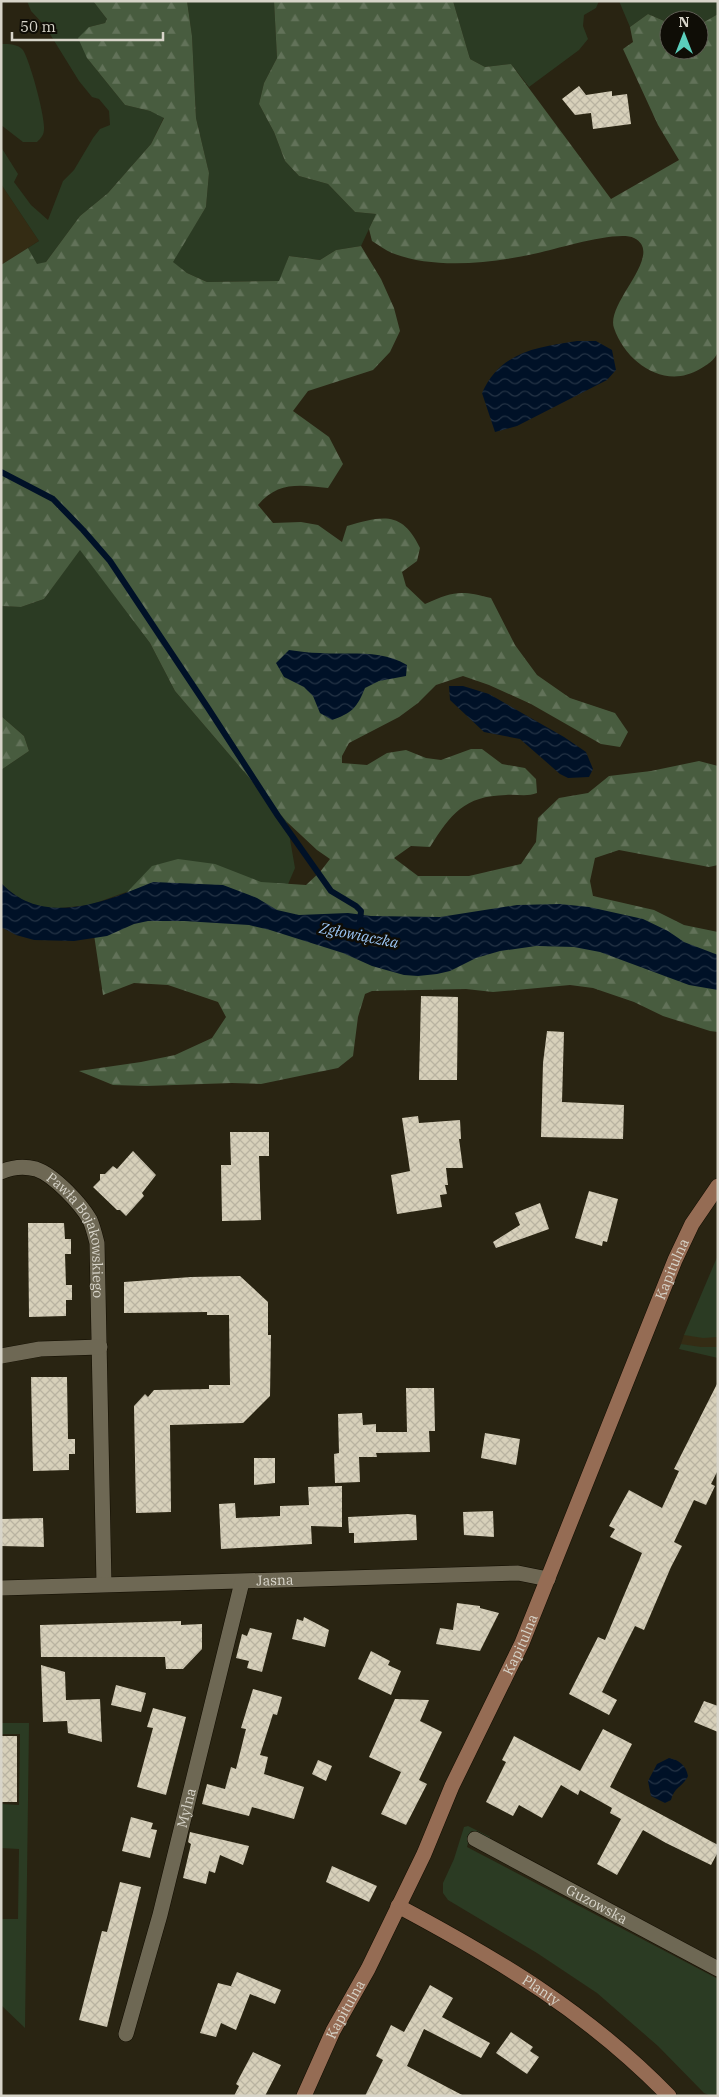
<svg xmlns="http://www.w3.org/2000/svg" width="719" height="2097" font-family="'IBM Plex Serif',serif">
  <style>
    .built { fill: #342c14 }
    .green { fill: #2b3b23 }
    .forest { fill: url(#forest-firs) }
    .water { fill: url(#water-waves) }
    .lines { fill: none; stroke-linecap: round; stroke-linejoin: round }
    .stream { stroke: #001127; stroke-width: 6 }
    .building { fill: url(#building-cross-hatch) }
    .street-casing { stroke: #120d01; stroke-width: 16 }
    .secondary-casing { stroke: #120d01; stroke-width: 16 }
    .street { stroke: #6e6854; stroke-width: 15 }
    .secondary { stroke: #956c54; stroke-width: 15 }
    .labels { text-anchor: middle; dominant-baseline: central; stroke-width: 5; stroke-linejoin: round; paint-order: stroke }
    .street-label { font-size: 14px; fill: #d7d4c9; stroke: #0f0d06 }
    .water-label { font-size: 15px; font-style: italic; fill: #9ec9f9; stroke: #0f0d06 }
  </style>
  <defs>
    <pattern id="forest-firs" width="22" height="20" patternUnits="userSpaceOnUse" patternTransform="scale(1.25)"><rect width="22" height="20" fill="#485c3f"/><path d="M5 1l3.5 6h-7zM16 11l3.5 6h-7z" fill="#627259"/></pattern>
    <pattern id="water-waves" width="16" height="10" patternUnits="userSpaceOnUse" patternTransform="scale(1.25)"><rect width="16" height="10" fill="#001127"/><path d="M0 5q4-4 8 0t8 0" fill="none" stroke="#243345"/></pattern>
    <pattern id="building-cross-hatch" width="8" height="8" patternUnits="userSpaceOnUse" patternTransform="scale(1.25)"><rect width="8" height="8" fill="#d7d0ba"/><path d="M0 0l8 8M0 8l8-8" fill="none" stroke="#b9b3a1"/></pattern>
  </defs>
  <rect width="100%" height="100%" fill="#292412"/>
  <!-- built -->
  <path class="built" d="M1 184 39 241 1 265Z
    M718 1279V1358L681 1344 684 1335Z"/>
  <!-- green -->
  <path class="green" d="M27 1H93L107 19 105 23 89 27 87 58 125 105 150 111 164 117 151 144 108 193 80 216 46 262 37 265 28 248 39 241 1 184V147L18 174 14 182 31 205 48 220 63 181 74 170 93 138 100 129 110 125 109 111 99 99 92 97 79 81 45 26 31 11Z
    M187 1H274L277 58 264 83 259 104 274 132 285 161 299 176 328 184 355 212 376 214 361 246 336 250 320 260 289 256 280 281 207 282 187 273 172 262 206 207 209 173 196 118 192 36Z
    M453 1H599L596 8 584 15 583 26 588 39 579 50 529 87 511 64 485 67 470 59Z
    M619 1H718V14L699 25V20H669V23L648 14 630 27Z
    M1 44C9 44 18 44 23 50 30 61 45 116 44 129 44 135 41 138 37 142H23L1 125Z
    M80 549 150 643 175 691 287 822 295 868 277 910 140 887 90 905 50 909 35 906 24 901 9 891 1 883V770L29 751 24 736 1 716V606L21 607 44 599Z
    M718 1255V1337L703 1338 684 1335Z
    M681 1344 701 1347H718V1358L679 1349Z
    M1 1723H29L25 2028 1 2005V1919H18L19 1849 1 1848V1804L19 1805 20 1734H1Z
    M468 1826 490 1837 489 1839 471 1831 467 1847 718 1979V2094L711 2096 704 2093 658 2046 597 1993 537 1953 448 1900 443 1893V1883L454 1859 464 1827Z"/>
  <!-- forest -->
  <path class="forest" d="M93 1H187L192 36 196 118 209 173 206 207 173 262 187 273 207 282 279 281 289 256 320 260 336 250 361 246 381 279 394 308 400 331 390 352 373 370 308 391 293 411 329 437 343 464 328 488C300 485 278 481 258 505L273 523 301 522 318 525 342 542 347 526C382 516 402 510 420 548L417 561 402 572 406 586 425 604C453 591 461 590 491 598L515 645 537 675 570 698 615 713 628 732 620 747 601 744 531 704 489 685 463 676 436 685 418 703 399 717 349 743 342 756V763L367 765 387 753 406 750 426 758 441 760 471 749H482L502 764 525 768 536 779 537 793C527 797 517 794 506 795 464 796 451 814 430 847L411 846 394 858 418 876H469L521 864 536 842 538 818 559 798 588 793 609 776 651 771 699 761 718 766V865L709 867 619 850 595 858 590 881 593 896 654 910 684 925 718 932V1032L710 1031 663 1016 634 1002 593 988 570 985 493 992 466 989 372 991 365 994 358 1017 353 1056 338 1068 261 1084 232 1083 146 1086 113 1085 79 1071 141 1062 175 1055 212 1038 226 1017 218 1002 168 985 134 983 103 995 93 928 152 866 178 859 215 864 261 882 306 885 320 872 330 859 317 850 287 822 175 691 150 643 80 550 44 599 21 607 1 606V265L28 248 37 264 46 262 80 216 108 193 151 144 164 118 150 111 125 105 87 58 78 38 89 27 105 23 107 19Z
    M274 1H453L470 59 485 67 511 64 611 199 679 160 658 125 623 49 633 42 630 27 648 14 669 23V50H699V25L718 14V352C714 361 708 364 700 369 665 390 626 363 614 328 605 303 666 254 634 238 618 230 556 249 538 253 494 263 435 270 392 253 385 250 379 245 372 241L369 229 376 214 355 212 328 184 299 176 285 161 274 132 259 104 264 83 277 58Z
    M1 716 24 736 29 751 1 770Z"/>
  <!-- water -->
  <path class="water" d="M577 341H596L612 350 616 370 607 380 517 426 495 432 482 393C500 352 537 347 577 341Z
    M289 650C299 651 309 653 320 653 349 655 381 649 407 665L406 676 379 681 365 688C357 708 352 713 332 720L320 713 313 696 304 687 284 677 276 663Z
    M449 686H463L489 694 564 737 586 752 593 769 589 777 568 778 560 774 520 739 484 732 450 700Z
    M153 882 223 885 257 898 277 910 299 915 348 913 371 916 440 917 517 905 560 904 589 907 643 919 668 931 684 942 718 955V990L689 985 600 952 574 947 536 946 500 951 476 958 450 971 437 974 418 976 404 975 372 966 343 953 270 930 249 925 184 921H148L134 924 107 936 74 941 34 940 16 935 1 927V883C44 928 104 902 153 882Z
    M669 1758C679 1760 686 1765 688 1776 683 1787 674 1787 671 1800L665 1803 651 1796 648 1781 657 1764Z"/>
  <g class="lines">
    <!-- stream -->
    <path class="stream" d="M1 472 53 499 83 530 110 561 208 708 278 816 331 891 356 906 361 911 360 922"/>
  </g>
  <!-- building -->
  <path class="building" d="M579 86 586 95 612 91V96L627 94 631 124 593 129 591 113 575 115 562 99Z
    M421 996 458 997 457 1080H419Z
    M547 1031 564 1032 562 1102 624 1105 623 1139 541 1137 543 1063Z
    M418 1116 419 1123 460 1120 461 1139H459L463 1168H446L448 1185H445L447 1194 440 1195 442 1207 397 1214 391 1175 410 1171 402 1118Z
    M230 1132H269V1156H259L261 1220 222 1221 221 1165H231Z
    M133 1151 156 1175 142 1193 144 1196 126 1216 120 1210H117L93 1187 100 1180V1174H105L113 1166 117 1169Z
    M589 1191 618 1199 607 1242 603 1241 602 1246 575 1238Z
    M540 1203 549 1229 496 1248 493 1242 520 1225 515 1213Z
    M28 1223H64L65 1239H71V1254H65L66 1285H72V1300H66V1316L29 1317Z
    M240 1276 268 1302V1335H271L270 1396 243 1423 170 1425 171 1512 136 1513 134 1406 145 1394 148 1397 154 1390 209 1389V1385H230L229 1315H207V1312L124 1313V1282L191 1277Z
    M31 1377H67L68 1439H75V1454H69V1470L33 1471Z
    M718 1382V1470L711 1484 715 1486 706 1505 694 1500 674 1542 682 1546 671 1567 644 1630 635 1626 602 1692 617 1700 609 1715 569 1694 598 1637 605 1640 642 1553 610 1537 615 1529 609 1526 629 1490 662 1508 679 1471 674 1469Z
    M406 1388H434L435 1431H429L430 1452 376 1453 377 1457H359L360 1482 335 1483 334 1454 339 1453 338 1414 362 1413 363 1425 376 1424V1432H407Z
    M485 1433 520 1439 516 1465 481 1458Z
    M254 1458H275V1483L254 1485Z
    M342 1486V1527L311 1526 312 1544 221 1549 219 1504 235 1503 236 1518 280 1516V1506L309 1505 308 1487Z
    M493 1511 494 1537 464 1535 463 1512Z
    M408 1514 416 1515 417 1540 354 1543V1533H349L348 1517Z
    M43 1518 44 1547 1 1546V1519Z
    M457 1603 480 1606V1608L499 1613 480 1651 436 1644 440 1628 453 1630Z
    M304 1617 329 1630 325 1647 292 1639 297 1619 303 1621Z
    M181 1621V1625L202 1624V1649L183 1669H166L165 1657H41L40 1625Z
    M250 1628 272 1633 262 1672 247 1668 249 1661 236 1658 242 1634 247 1636Z
    M371 1651 390 1661 388 1665 401 1671 391 1695 358 1679Z
    M41 1665 65 1672 66 1700 100 1699 102 1742 68 1733 67 1721 43 1722Z
    M116 1685 146 1693 141 1712 111 1705Z
    M253 1689 282 1697 277 1715 273 1714 260 1755 268 1757 264 1774 304 1787 294 1819 252 1807 249 1816 202 1804 207 1784 225 1789 231 1767 236 1769 246 1729 241 1728Z
    M395 1699 429 1700 420 1721 442 1732 419 1780 427 1784 406 1825 381 1814 401 1772 369 1757Z
    M704 1701 718 1706V1732L694 1722Z
    M153 1708 186 1717 166 1795 137 1787 153 1728 147 1727Z
    M603 1729 632 1744 610 1787 718 1845V1852L711 1865 666 1843 643 1830 617 1875 597 1864 621 1819 610 1813 612 1808 580 1790 578 1795 561 1785 542 1818 519 1805 513 1816 486 1802 506 1762 502 1760 514 1736 580 1771Z
    M1 1736H17V1802H1Z
    M318 1760 332 1766 326 1781 312 1774Z
    M131 1817 153 1823 151 1829 157 1830 150 1858 122 1851Z
    M190 1832 249 1846 243 1865 220 1855 215 1873 209 1871 206 1884 183 1878 191 1844 188 1842Z
    M332 1866 377 1886 369 1902 326 1882Z
    M120 1882 141 1887 107 2027 79 2020 102 1931 107 1932Z
    M237 1972 281 1990 275 2004 250 1994 236 2030 221 2023 216 2037 200 2033 218 1983 234 1987 231 1986Z
    M430 1985 453 1998 442 2017 490 2043 481 2058 424 2029 407 2066 464 2096H365L383 2060 376 2056 391 2025 404 2032Z
    M511 2032 533 2047 530 2051 539 2057 527 2074 496 2053Z
    M253 2052 281 2065 265 2096H234L239 2086 236 2084Z"/>
  <g class="lines">
    <!-- street casing -->
    <g class="street-casing">
      <g id="street">
        <path id="s1" d="M1 1172C12 1167 25 1166 36 1169 54 1175 81 1204 90 1220 93 1227 95 1235 97 1243L104 1584"/>
        <path d="M1 1356 40 1349 100 1347"/>
        <path id="s2" d="M1 1588 518 1573 548 1579"/>
        <path id="s3" d="M475 1839 718 1969"/>
        <path id="s4" d="M126 2034 160 1915 242 1582"/>
      </g>
    </g>
    <!-- secondary casing -->
    <g class="secondary-casing">
      <g id="secondary">
        <path id="s5" d="M398 1906C501 1961 587 2012 669 2096"/>
        <path id="s6" d="M304 2096 333 2031 368 1969 424 1854 452 1786 522 1643 675 1260 692 1224 718 1186"/>
      </g>
    </g>
    <!-- street -->
    <use href="#street" class="street"/>
    <!-- secondary -->
    <use href="#secondary" class="secondary"/>
  </g>
  <g class="labels">
    <!-- street labels -->
    <g class="street-label">
      <text stroke="none"><textPath href="#s1" startOffset="120">Pawła Bojakowskiego</textPath></text>
      <text stroke="none"><textPath href="#s6" startOffset="906">Kapitulna</textPath></text>
      <text stroke="none"><textPath href="#s2" startOffset="274">Jasna</textPath></text>
      <text stroke="none"><textPath href="#s6" startOffset="501">Kapitulna</textPath></text>
      <text stroke="none"><textPath href="#s4" startOffset="234">Mylna</textPath></text>
      <text stroke="none"><textPath href="#s3" startOffset="138">Guzowska</textPath></text>
      <text stroke="none"><textPath href="#s5" startOffset="166">Planty</textPath></text>
      <text stroke="none"><textPath href="#s6" startOffset="96">Kapitulna</textPath></text>
    </g>
    <!-- water labels -->
    <g class="water-label">
      <text transform="translate(359 935) rotate(11)">Zgłowiączka</text>
    </g>
  </g>
  <!-- border -->
  <rect width="719" height="2097" fill="none" stroke="#d7d4c9" stroke-width="5"/>
  <!-- north arrow -->
  <g transform="translate(684 35)"><circle r="24" fill="#0f0d06" stroke="#5f5d54"/>
  <path d="M0-4L9 19L0 12L-9 19Z" fill="#5bcebc"/>
  <text y="-8" font-size="14" font-weight="bold" text-anchor="middle" fill="#d7d4c9">N</text>
  </g>
  <!-- scale -->
  <path d="M12 32v8h151v-8" fill="none" stroke="#d7d4c9" stroke-width="2.5"/>
  <text x="20" y="32" font-size="15" fill="#d7d4c9" stroke="#0f0d06" stroke-width="4" paint-order="stroke">50 m</text>
</svg>
